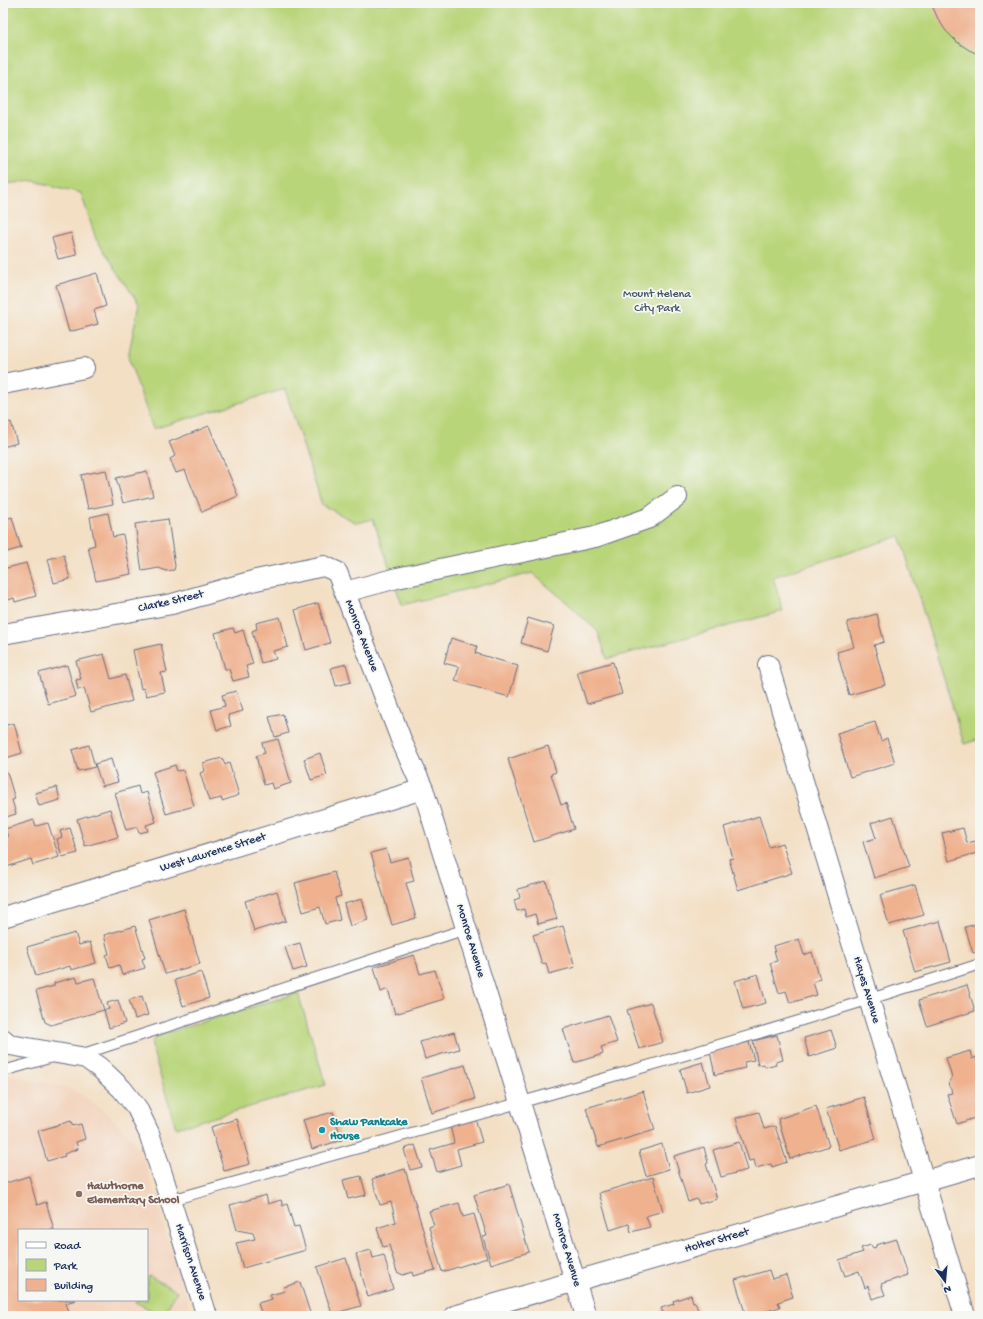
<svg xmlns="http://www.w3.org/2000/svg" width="983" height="1319" font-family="'Gochi Hand',sans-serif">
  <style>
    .built { fill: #f3d4be; fill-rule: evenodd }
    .green { fill: #b9d57a; stroke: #6a826c }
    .building { fill: #efb18e }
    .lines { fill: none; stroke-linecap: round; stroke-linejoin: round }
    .service-casing { stroke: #676d82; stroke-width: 12 }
    .minor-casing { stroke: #676d82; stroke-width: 22 }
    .service { stroke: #fff; stroke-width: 10 }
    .minor { stroke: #fff; stroke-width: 20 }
    .culture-dot { fill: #0f9aa8; stroke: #f6f6f2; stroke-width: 1.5 }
    .education-dot { fill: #8d6e63; stroke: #f6f6f2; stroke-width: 1.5 }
    .labels { text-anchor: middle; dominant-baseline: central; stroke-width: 3.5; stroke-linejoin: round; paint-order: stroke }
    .park-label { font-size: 12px; fill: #425865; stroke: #f6f6f2 }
    .street-label { font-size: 12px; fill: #1b2f5e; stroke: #f6f6f2 }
    .culture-label { font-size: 12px; font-weight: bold; fill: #0d838f; stroke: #f6f6f2; text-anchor: start }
    .education-label { font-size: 12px; font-weight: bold; fill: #785e54; stroke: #f6f6f2; text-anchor: start }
  </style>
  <rect width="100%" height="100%" fill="#f6f6f2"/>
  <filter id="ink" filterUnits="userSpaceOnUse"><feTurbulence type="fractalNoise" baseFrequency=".025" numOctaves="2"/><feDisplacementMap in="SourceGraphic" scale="8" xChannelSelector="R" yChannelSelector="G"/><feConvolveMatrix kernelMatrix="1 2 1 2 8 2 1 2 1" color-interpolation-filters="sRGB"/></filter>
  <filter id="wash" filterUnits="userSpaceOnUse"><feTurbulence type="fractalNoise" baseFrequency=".012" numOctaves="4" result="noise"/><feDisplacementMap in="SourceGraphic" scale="16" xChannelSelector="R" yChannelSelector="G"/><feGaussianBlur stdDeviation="0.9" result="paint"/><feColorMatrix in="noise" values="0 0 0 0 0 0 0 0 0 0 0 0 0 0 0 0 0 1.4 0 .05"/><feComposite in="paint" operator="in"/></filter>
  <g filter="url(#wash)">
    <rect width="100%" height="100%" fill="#f3dfc4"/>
    <!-- built -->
    <path class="built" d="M11 1075 73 1089 103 1110 131 1137 143 1158 192 1316H3V1077ZM19 1230H147V1300H19Z"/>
    <!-- green -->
    <path class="green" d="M3 3H980V739L964 744 900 536 773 577 783 611 607 659 598 632 571 606 532 573 402 605 373 519 357 523 322 505 285 389 153 429 128 357 139 304 96 239 81 193 34 181 3 184Z
      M298 993 326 1085 176 1128 152 1048V1041L159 1035Z
      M149 1276 177 1291 163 1316 135 1302 136 1300H147V1279Z"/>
    <g id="blocks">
      <!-- building -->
      <path class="building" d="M931 3H980V55L969 50 957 42 946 31 938 19Z
        M71 233 77 255 58 259 52 238Z
        M97 273 106 306 94 310 98 324 69 332 56 285Z
        M11 422 17 443 3 447V424Z
        M209 426 238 496 202 512 185 470 176 473 170 459 175 456 169 442Z
        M106 470 113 504 88 509 81 475Z
        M147 471 153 496 123 503 116 478Z
        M3 509 6 519 12 517 21 548 3 553Z
        M108 513 113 537 123 535 131 574 96 581 88 547 95 545 90 517Z
        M168 519 175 566 174 570 166 571 159 568 142 571 135 524Z
        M64 555 70 579 54 583 48 559Z
        M26 563 36 596 15 602 14 598 3 602V569Z
        M318 603 330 643 306 650 295 610Z
        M877 614 884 642 874 645 885 685 849 695 837 652 854 647 847 622Z
        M280 617 288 647 273 651 276 659 261 663 252 631 257 629 256 623Z
        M528 618 554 626 547 651 521 643Z
        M233 628 235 633 243 630 253 664 246 666 249 677 233 681 229 669H225L215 633Z
        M451 638 477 646 475 653 518 666 509 697 455 681 459 667 444 663Z
        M161 644 167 672 161 673 165 692 146 696 144 688 141 689 133 650Z
        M104 654 111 679 125 675 132 701 91 712 84 688 78 690 76 680 81 679 76 661Z
        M613 662 622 694 587 704 577 672Z
        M346 664 351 682 336 686 331 668Z
        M67 665 76 696 48 704 39 673Z
        M236 691 243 711 228 715 231 726 217 730 211 710 225 706 222 695Z
        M283 714 288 733 275 737 269 717Z
        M875 722 881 741 887 738 895 763 850 777 837 733Z
        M14 723 22 753 3 759V726Z
        M278 739 291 783 273 789 271 783 264 785 256 756 265 753 262 743Z
        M89 745 95 767 78 771 72 750Z
        M548 746 556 772 551 774 561 805 566 803 574 829 534 842 508 759Z
        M320 753 327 775 311 780 304 759Z
        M222 758 225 765 229 763 239 795 222 801 221 798 209 801 200 773 205 771 203 763Z
        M111 759 118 782 102 786 95 764Z
        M175 765 177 771 183 770 194 806 166 814 153 772Z
        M7 772 15 799 12 800 16 814 3 818V773Z
        M138 786 140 794 147 792 156 822 146 825 148 831 139 833 137 827 126 830 115 793Z
        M57 787 60 800 39 806 35 793Z
        M110 809 118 837 85 846 77 819Z
        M759 816 769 847 782 843 792 873 738 890 729 859 733 858 724 827Z
        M893 816 909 867 874 878 863 842 876 838 871 823Z
        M34 820 36 826 48 823 59 857 33 865 31 859 3 868V839L8 837 5 829Z
        M70 828 78 853 62 857 57 839 62 837 60 831Z
        M963 828 967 843 980 840V852L949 861 942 833Z
        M386 849 390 862 408 857 414 881 406 883 416 918 392 925 371 853Z
        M334 872 341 896 335 898 340 920 325 924 320 907 303 912 295 883Z
        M546 881 557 919 538 924 535 914 526 917 524 909 517 911 514 900 520 898 518 889Z
        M915 885 924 915 889 925 880 895Z
        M277 891 286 921 254 931 245 901Z
        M362 899 368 920 350 926 344 904Z
        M184 909 200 964 165 974 149 920Z
        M940 921 951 962 915 972 903 931Z
        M980 923V951L973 953 965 927Z
        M135 926 145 958 142 959 145 968 122 975 119 965 110 968 106 955 109 954 104 935Z
        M563 926 575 967 549 974 546 963 542 964 533 935Z
        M75 933 79 945 90 942 96 963 71 970 70 966 36 976 27 947Z
        M799 939 804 955 812 952 820 979 813 982 817 995 790 1003 786 991 779 993 770 963 777 961 773 946Z
        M300 943 307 967 293 971 285 947Z
        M414 955 420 974 435 970 444 999 395 1014 388 989 381 992 374 967Z
        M201 972 209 998 183 1006 175 980Z
        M758 974 766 1003 743 1009 735 981Z
        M76 977 78 982 94 978 104 1010 51 1025 45 1022 36 991 54 986V983Z
        M967 985 975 1011 927 1026 919 1000Z
        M142 996 148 1015 135 1019 129 1000Z
        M118 1000 125 1023 109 1028 104 1010 109 1009 107 1003Z
        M651 1003 663 1042 639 1049 627 1010Z
        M608 1015 617 1042 601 1047 603 1054 574 1063 563 1029Z
        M831 1030 837 1048 809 1057 804 1038Z
        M454 1032 459 1049 425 1059 420 1042Z
        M777 1035 783 1060 775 1062 776 1064 765 1067 764 1064 758 1065 753 1041Z
        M749 1042 754 1060 744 1062 745 1068 715 1075 710 1052Z
        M970 1051 972 1059 976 1057 979 1066H980V1116L957 1124 947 1094 952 1093 949 1083 952 1078 946 1058Z
        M703 1062 710 1086 687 1093 680 1069Z
        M465 1065 475 1099 432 1113 421 1078Z
        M643 1091 655 1130 598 1147 586 1108Z
        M864 1097 876 1139 839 1150 826 1109Z
        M816 1106 829 1146 790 1159 778 1119Z
        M333 1112 342 1140 312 1149 303 1120Z
        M759 1112 764 1129 775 1126 787 1162 772 1167 771 1164 756 1168 754 1160 749 1161 736 1118Z
        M475 1118 482 1142 457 1149 461 1165 437 1172 430 1150 454 1143 450 1125Z
        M237 1119 250 1164 224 1171 211 1127Z
        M71 1121 73 1126 81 1124 85 1139 76 1142 78 1149 64 1154 65 1156 47 1161 38 1131Z
        M739 1142 747 1170 721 1177 713 1150Z
        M662 1144 669 1169 646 1176 639 1151Z
        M415 1145 422 1167 410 1170 404 1149Z
        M704 1147 708 1163 706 1164 717 1199 699 1204 697 1199 688 1202 674 1156Z
        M405 1169 435 1270 413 1276 412 1272 403 1275 397 1272 389 1245 383 1247 377 1228 396 1222 391 1202 380 1205 372 1179Z
        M29 1176 37 1205 46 1202 54 1230H19V1300H76L66 1303 70 1316H3V1184Z
        M361 1176 366 1195 348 1199 343 1180Z
        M653 1177 663 1211 646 1216 650 1227 631 1232 629 1224 610 1230 599 1193Z
        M509 1184 529 1252 491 1264 483 1237 487 1236 474 1195Z
        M266 1195 268 1204 281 1200 283 1206 287 1204 294 1227 299 1226 306 1250 243 1268 236 1243 255 1239 253 1233 237 1230 230 1205Z
        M459 1203 463 1217 474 1214 487 1258 442 1272 429 1227 434 1225 429 1211Z
        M897 1239 908 1275 881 1284 885 1295 872 1299 868 1286 865 1288 859 1271 845 1276 839 1260 863 1252 861 1248 871 1245 873 1248 876 1247V1245Z
        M371 1250 373 1258 384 1255 393 1289 368 1297 356 1254Z
        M346 1258 361 1306 332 1314 317 1267Z
        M769 1270 772 1279 786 1275 793 1297 778 1302 780 1307 757 1314 758 1316H746L735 1280Z
        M300 1282 311 1316H262L258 1303 272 1299 270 1295 285 1291 284 1287Z
        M691 1295 693 1302H695L700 1316H652L663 1312 661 1308 674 1304 673 1301Z"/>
    </g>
  </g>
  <g filter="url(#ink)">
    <use href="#blocks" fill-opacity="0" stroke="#676d82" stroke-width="1"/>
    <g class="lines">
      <!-- service casing -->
      <g class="service-casing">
        <path id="service" d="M80 1055 466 929
          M3 1071 53 1057
          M171 1200C441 1125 713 1051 980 964"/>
      </g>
      <!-- minor casing -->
      <g class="minor-casing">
        <path id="minor" d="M3 384 84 368
          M345 592 397 578 595 537 649 518 677 497
          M3 634 172 604 256 580 324 566 337 572 402 742 423 789 586 1316
          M768 665 965 1316
          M3 917 423 789
          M3 1039 10 1045 86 1058 100 1068 122 1089 137 1108 149 1133 207 1316
          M454 1316 980 1165"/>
      </g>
      <!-- service -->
      <use href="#service" class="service"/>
      <!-- minor -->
      <use href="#minor" class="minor"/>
    </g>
  </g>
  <!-- markers -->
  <circle class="culture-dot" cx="322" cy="1130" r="4"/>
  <circle class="education-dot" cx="79" cy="1194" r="4"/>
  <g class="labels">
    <!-- park labels -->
    <g class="park-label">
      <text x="657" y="295">Mount Helena<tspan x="657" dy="14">City Park</tspan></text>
    </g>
    <!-- street labels -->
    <g class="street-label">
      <text transform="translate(171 602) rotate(-13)">Clarke Street</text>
      <text transform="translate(361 636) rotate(69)">Monroe Avenue</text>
      <text transform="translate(213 853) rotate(-17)">West Lawrence Street</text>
      <text transform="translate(470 941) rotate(73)">Monroe Avenue</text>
      <text transform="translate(866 990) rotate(73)">Hayes Avenue</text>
      <text transform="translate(717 1241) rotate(-16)">Holter Street</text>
      <text transform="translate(566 1250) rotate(73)">Monroe Avenue</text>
      <text transform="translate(190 1262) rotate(72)">Harrison Avenue</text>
    </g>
    <!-- culture labels -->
    <g class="culture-label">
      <text x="330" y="1123">Shaw Pankcake<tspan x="330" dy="14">House</tspan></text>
    </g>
    <!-- education labels -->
    <g class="education-label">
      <text x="87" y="1187">Hawthorne<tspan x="87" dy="14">Elementary School</tspan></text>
    </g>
  </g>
  <!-- margin -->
  <rect width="983" height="1319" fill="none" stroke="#f6f6f2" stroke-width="16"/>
  <!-- legend -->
  <rect x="18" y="1229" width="130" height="72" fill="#f6f6f2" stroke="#9ea6b7"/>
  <rect x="26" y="1242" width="20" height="6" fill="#ffffff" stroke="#9ea6b7"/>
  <text x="54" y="1249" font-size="12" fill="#1b2f5e">Road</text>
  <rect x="26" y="1259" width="20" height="12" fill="#b9d57a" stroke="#9ea6b7"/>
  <text x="54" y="1269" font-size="12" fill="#1b2f5e">Park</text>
  <rect x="26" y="1279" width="20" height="12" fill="#efb18e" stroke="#9ea6b7"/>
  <text x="54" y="1289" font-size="12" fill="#1b2f5e">Building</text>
  <!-- north arrow -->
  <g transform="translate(945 1281) rotate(164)" stroke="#f6f6f2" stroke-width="3" paint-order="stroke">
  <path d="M0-3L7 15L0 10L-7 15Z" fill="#1b2f5e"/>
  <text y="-6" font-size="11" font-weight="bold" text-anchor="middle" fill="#1b2f5e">N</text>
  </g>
</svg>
